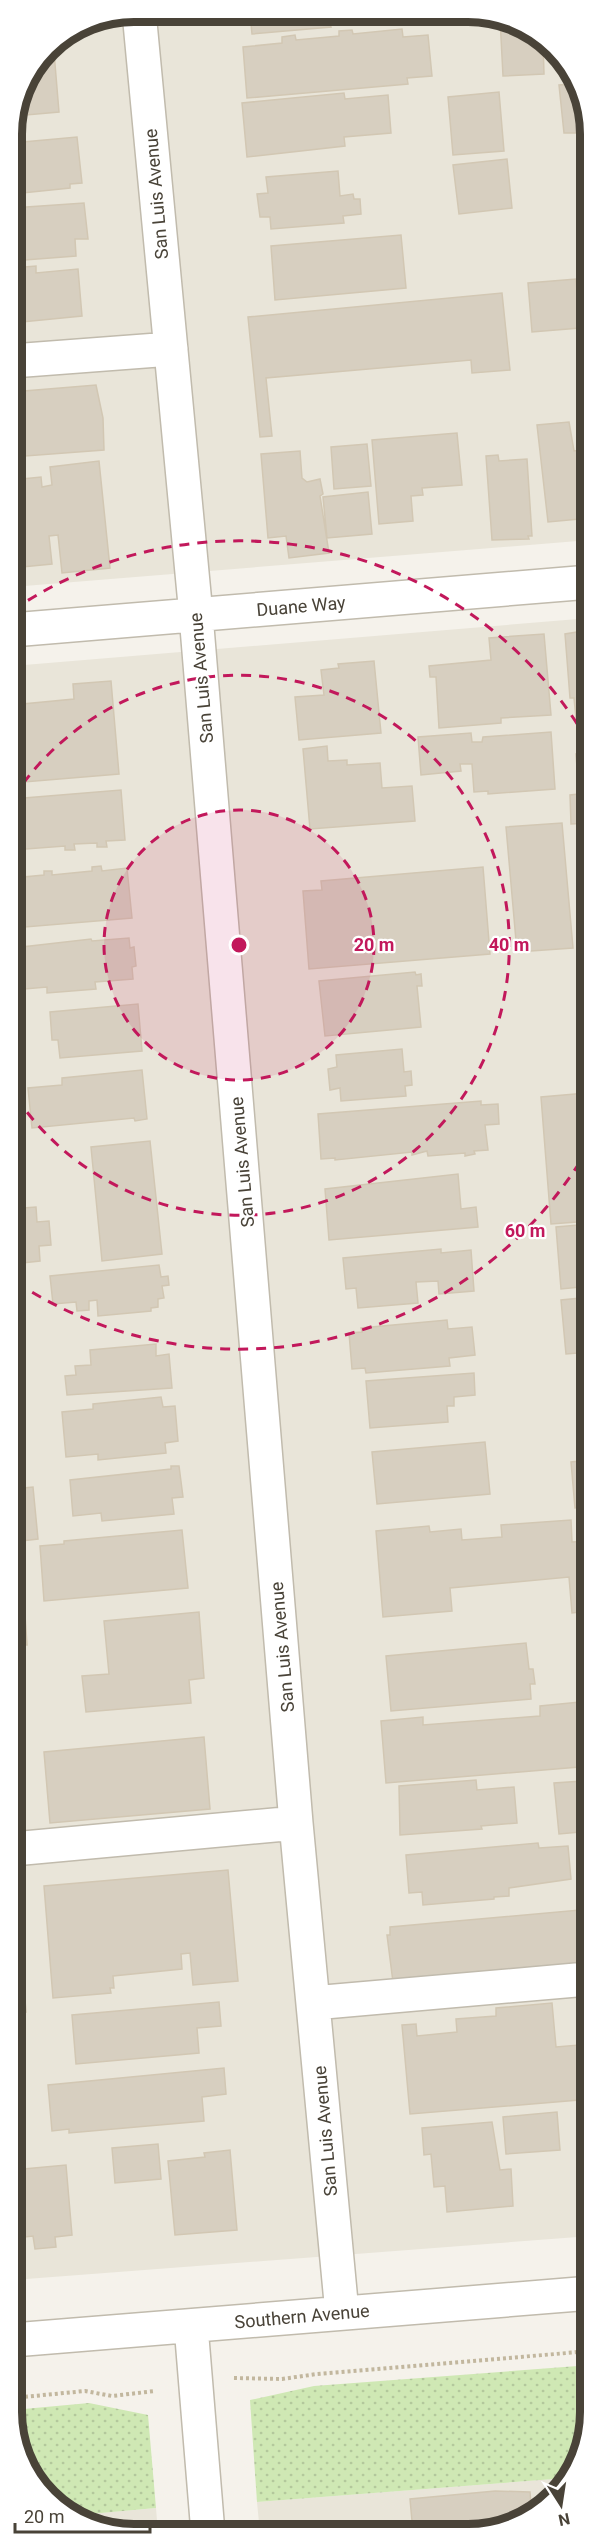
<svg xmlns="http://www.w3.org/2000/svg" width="603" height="2547" font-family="Roboto,sans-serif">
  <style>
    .residential { fill: #e9e5d9 }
    .grass { fill: url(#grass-dots) }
    .building { fill: #d7cfc0; stroke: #d2c7b3; stroke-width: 1.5 }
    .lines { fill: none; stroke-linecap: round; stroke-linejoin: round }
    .minor-casing { stroke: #c1bbad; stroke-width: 36 }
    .path { stroke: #c2b79e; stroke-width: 4; stroke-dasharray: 3 3; stroke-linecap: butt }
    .minor { stroke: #fff; stroke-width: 33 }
    .ring { fill: none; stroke: #c2185b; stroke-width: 3; stroke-dasharray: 10 8 }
    .labels { text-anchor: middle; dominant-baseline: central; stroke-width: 4.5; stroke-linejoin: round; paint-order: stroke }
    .street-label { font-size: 18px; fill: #494338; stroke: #fff }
    .rim { fill: none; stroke: #494338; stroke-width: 8 }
    .centre { fill: #c2185b; stroke: #fff; stroke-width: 3 }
    .ring-label { font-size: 18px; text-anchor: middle; font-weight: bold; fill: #c2185b; stroke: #fff; stroke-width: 4.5; stroke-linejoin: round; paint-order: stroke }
  </style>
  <defs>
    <pattern id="grass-dots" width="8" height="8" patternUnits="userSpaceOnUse" patternTransform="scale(1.5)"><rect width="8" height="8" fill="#cfe8b4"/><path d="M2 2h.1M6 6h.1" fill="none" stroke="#b3c89c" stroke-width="1.8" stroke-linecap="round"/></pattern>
  </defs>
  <rect width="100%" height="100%" fill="#f5f2eb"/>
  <!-- residential -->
  <path class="residential" d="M134 12 493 14 555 48 590 118V540L12 587V126L24 80 48 48 88 21Z
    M590 618 591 2236 13 2280 12 666Z
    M567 2478 560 2494 523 2522 485 2534 260 2533 257 2502Z
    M156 2508 158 2533H110L79 2515Z"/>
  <!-- grass -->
  <path class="grass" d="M591 2365V2421L567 2478 257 2502 250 2400 314 2386Z
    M89 2403 148 2415 156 2508 79 2515 43 2494 13 2429V2410Z"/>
  <!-- building -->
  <path class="building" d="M250 13 362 14V21L330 24 331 27 252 34Z
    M500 18 543 41 544 74 503 76Z
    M402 29 403 37 428 35 432 76 407 78 408 84 247 98 243 47 282 43V37L295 35 296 40 339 36V31L352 30 353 34Z
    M44 52H54L59 112 15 116 24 80Z
    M573 84 590 118V133H564L559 85Z
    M499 92 504 151 453 155 448 97Z
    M344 93 345 99 388 95 391 133 344 137 345 146 247 157 242 103Z
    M77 137 82 183 70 184V188L13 194 12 143Z
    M507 159 512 208 459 214 453 165Z
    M338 171 340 196 353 194 354 199H360L361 214 343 216 344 223 271 229 270 217H260L257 194 268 193 266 177Z
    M84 203 88 239H75L76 256 12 261V208Z
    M401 235 406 288 275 300 271 246Z
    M36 266V273L78 269 82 316 12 323V268Z
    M576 279 580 328 532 332 528 283Z
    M502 293 510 370 472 373 471 360 266 378 272 436 260 437 248 317Z
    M583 360H590V381H584Z
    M96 385 103 418 104 450 12 457V392Z
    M569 422 574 451 590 449V518L548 522 537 425Z
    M457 433 462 485 422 488 423 495 411 496 413 521 379 524 372 440Z
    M367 444 371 486 334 489 331 447Z
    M300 451 302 478 307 482 320 479 323 494 320 496 329 553 289 558 286 536 268 538 261 454Z
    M498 455 499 461 527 459 532 536H528L529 539 492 540 486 456Z
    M99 461 110 568 62 573 58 535 49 536 52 564 12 568V480L41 477 42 487 52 485 50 467Z
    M368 492 372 534 327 538 323 497Z
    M590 630V742L581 743 580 738H578L574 698H570L565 634Z
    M544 634 551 715 501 718V723L439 728 436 677H430L429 666 491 660 489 638Z
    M374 661 381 733 299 740 295 697 324 695 321 670 339 668 338 664Z
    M111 681 119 774 12 783V705L74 699 73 684Z
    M551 732 555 789 488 794V791L474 792 472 764H460L461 771 421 775 418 737 471 733 472 742H482L483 737Z
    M327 746 328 761 347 760V765L380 763 382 788 412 786 415 821 310 829 303 749Z
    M590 753V823L571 824 570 795 579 794 576 754Z
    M121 790 125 840 106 841 107 847H97V843L74 844 75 850H65V846L13 850 12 799Z
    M562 823 573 948 517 952 506 827Z
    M101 866 102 871 127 868 132 918 13 928V878L44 875V871H52V875L92 871V867Z
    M483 867 490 954 309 969 303 891 322 890 321 881Z
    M129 938 130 948 134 947 136 966 132 967 133 979 95 982 96 989 47 993V987L13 990V948L91 939 92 941Z
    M590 971V1008L589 1009 586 972Z
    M415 972 416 975 421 974 422 986H417L421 1027 325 1036 319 981Z
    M138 1004 142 1051 60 1058 58 1040H52L50 1012Z
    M402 1049 404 1072 411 1071 412 1085 405 1086 406 1096 341 1101 340 1088 330 1090 328 1069 337 1067 336 1055Z
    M142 1070 147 1119 135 1121 134 1118 32 1128 28 1088 62 1085V1078Z
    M586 1093 590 1140V1221L551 1224 541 1097Z
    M481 1101V1105L498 1104 499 1124 485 1125 488 1150 474 1151 475 1154 465 1156V1153L428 1156 427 1151 412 1155V1152L335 1160V1158L321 1159 318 1114Z
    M150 1141 162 1254 102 1261 91 1147Z
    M458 1174 461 1209 476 1207 478 1227 329 1240 325 1189Z
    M22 1199 23 1208 36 1207 37 1222 49 1221 51 1245 39 1246 40 1261 13 1264V1200Z
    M590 1224V1286L561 1289 556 1227Z
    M441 1249V1253L471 1250 474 1291 439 1294 438 1281 416 1282 418 1303 358 1308 356 1288 346 1289 343 1258Z
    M159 1265 161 1277 168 1276 169 1285 162 1286 164 1298 158 1299V1307L151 1308V1311L98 1316 97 1300 89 1301V1310L77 1311 76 1302 53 1304 50 1276Z
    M590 1297V1352L566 1354 561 1300Z
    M447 1320 448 1329 472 1327 475 1355 449 1358 450 1366 366 1373 365 1368 352 1369 349 1333 362 1332 361 1328Z
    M156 1344V1356L169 1354 172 1388 67 1395 65 1376 76 1375 75 1366 91 1365 90 1350Z
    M474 1373 475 1395 454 1397V1406H447L448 1422 370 1428 366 1381Z
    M161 1397 163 1407 175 1406 178 1441 165 1443 166 1453 98 1460V1454L66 1457 62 1412 93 1409V1404Z
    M485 1442 490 1494 377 1504 372 1452Z
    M590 1460V1506L575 1508 571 1462Z
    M171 1466H179L183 1497 172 1498 174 1514 102 1521 101 1513 73 1516 70 1480 171 1469Z
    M33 1487 38 1539 13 1542V1489Z
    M571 1520 572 1542 590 1541V1611L572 1613 569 1577 450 1588 452 1611 383 1617 376 1531 429 1526 430 1532 461 1529 462 1540 502 1537 501 1525Z
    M182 1530 188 1588 44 1601 40 1546 64 1544V1541Z
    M199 1612 204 1678 189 1680 191 1703 86 1712 82 1676 109 1674 104 1621Z
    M25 1615 27 1645H13V1616Z
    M526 1643 529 1669H533L535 1684H530L531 1699 391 1711 386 1656Z
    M590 1701 591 1766 386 1783 381 1721 423 1717V1725L540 1716V1706Z
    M204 1737 210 1809 50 1823 44 1752Z
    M591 1776V1831L559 1834 554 1783 583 1781V1777Z
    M476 1780 477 1790 514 1787 517 1823 481 1826 482 1829 400 1835 399 1786Z
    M538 1843 539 1848 568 1846 571 1879 509 1888V1896L494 1897V1899L423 1905 422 1892 409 1893 406 1855Z
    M583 1850H591V1904H588Z
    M228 1870 238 1981 193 1985 190 1953 181 1954 182 1969 113 1976 114 1988H110L111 1993 53 1998 44 1886Z
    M16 1889 26 2012 13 2014V1890Z
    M591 1909V1965L393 1982 387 1935H390V1927Z
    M219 2002 221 2026 197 2028 199 2053 76 2064 72 2015Z
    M552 2003 556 2047 591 2044V2099L410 2114 402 2025 416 2024 417 2036 457 2032 456 2019 496 2016V2008Z
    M224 2068 226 2094 202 2097 204 2121 69 2133V2129L52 2131 48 2085Z
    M557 2112 560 2150 506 2154 503 2117Z
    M492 2122 500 2170 511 2169 513 2206 447 2212 445 2186 434 2187 431 2154 424 2155 422 2128Z
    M158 2144 161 2179 115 2183 112 2148Z
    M230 2150 237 2230 175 2235 168 2161 205 2157 204 2153Z
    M591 2155V2204L588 2205 584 2156Z
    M66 2165 72 2235 55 2237 56 2247 35 2249 33 2236 16 2238 13 2219V2170Z
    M495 2491 530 2492 532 2516 523 2522 486 2534 485 2529 471 2531V2534H399L413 2532 410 2499Z"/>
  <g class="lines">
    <!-- minor casing -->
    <g class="minor-casing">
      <path id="minor" d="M139 12 196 615 296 1823 342 2313
        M12 361 171 349
        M12 630 590 582
        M13 1849 296 1823
        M313 2003 576 1980
        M191 2326 208 2533
        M13 2340 591 2293"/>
    </g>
    <!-- path -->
    <path class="path" d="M234 2378 282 2379 317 2374 591 2351
      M13 2398 85 2391 112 2396 155 2391"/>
    <!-- minor -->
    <use href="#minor" class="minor"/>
  </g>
  <!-- distance rings -->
  <circle cx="239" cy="945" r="135" fill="#c2185b" fill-opacity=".12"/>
  <g class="ring">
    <circle cx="239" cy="945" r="135"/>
    <path d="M13 798A270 270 0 1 1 14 1094"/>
    <path d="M589 1147A404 404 0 0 1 13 1280M13 610A404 404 0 0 1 589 743"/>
  </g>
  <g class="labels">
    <!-- street labels -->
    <g class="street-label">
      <text transform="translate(156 194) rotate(-95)">San Luis Avenue</text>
      <text transform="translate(301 606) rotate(-5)">Duane Way</text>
      <text transform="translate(201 678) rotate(-95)">San Luis Avenue</text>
      <text transform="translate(242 1162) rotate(-95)">San Luis Avenue</text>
      <text transform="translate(282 1647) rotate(-95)">San Luis Avenue</text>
      <text transform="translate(325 2131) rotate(-95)">San Luis Avenue</text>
      <text transform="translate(302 2316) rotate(-5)">Southern Avenue</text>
    </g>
  </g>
  <!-- crop -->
  <path d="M0 0H603V2547H0ZM134 22H468A112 112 0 0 1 580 134V2412A112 112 0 0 1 468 2524H134A112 112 0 0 1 22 2412V134A112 112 0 0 1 134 22Z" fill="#fff" fill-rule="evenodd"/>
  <path class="rim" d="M134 22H468A112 112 0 0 1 580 134V2412A112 112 0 0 1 468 2524H134A112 112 0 0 1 22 2412V134A112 112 0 0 1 134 22Z"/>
  <circle cx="239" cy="945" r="9" class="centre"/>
  <g class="ring-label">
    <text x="374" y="951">20 m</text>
    <text x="509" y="951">40 m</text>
    <text x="525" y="1237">60 m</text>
  </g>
  <!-- north arrow -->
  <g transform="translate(561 2505) rotate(168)" stroke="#ffffff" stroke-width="4.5" paint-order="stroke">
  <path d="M0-4.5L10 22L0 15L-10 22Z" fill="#494338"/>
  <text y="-9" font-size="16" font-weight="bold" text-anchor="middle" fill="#494338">N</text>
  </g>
  <!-- scale -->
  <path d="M15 2523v9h135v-9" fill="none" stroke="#494338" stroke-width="3"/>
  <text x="24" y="2523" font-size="18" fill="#494338" stroke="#ffffff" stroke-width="4.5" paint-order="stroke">20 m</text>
</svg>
